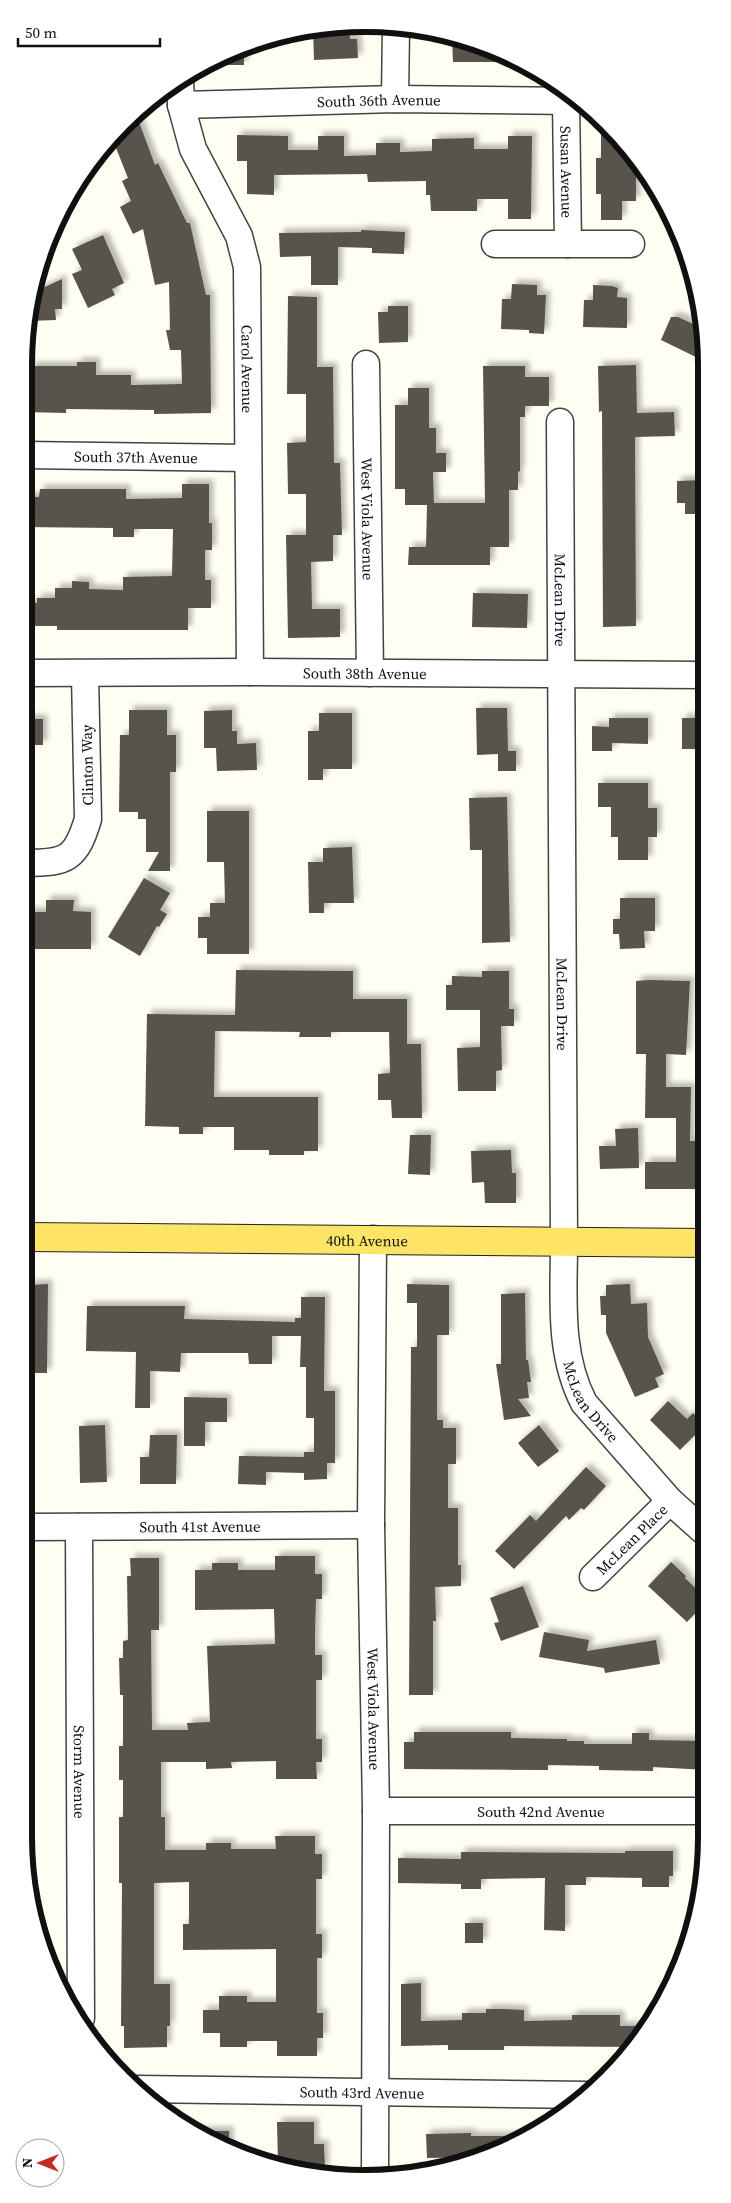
<svg xmlns="http://www.w3.org/2000/svg" width="731" height="2203" font-family="'Source Serif 4',serif">
  <style>
    .building { fill: #59524b; filter: url(#shadow) }
    .lines { fill: none; stroke-linecap: round; stroke-linejoin: round }
    .minor-casing { stroke: #434343; stroke-width: 29 }
    .major-casing { stroke: #212121; stroke-width: 30 }
    .minor { stroke: #fff; stroke-width: 26 }
    .major { stroke: #fbe466; stroke-width: 28 }
    .labels { text-anchor: middle; dominant-baseline: central; stroke-width: 5; stroke-linejoin: round; paint-order: stroke }
    .street-label { font-size: 15px; fill: #101010; stroke: #fff }
    .rim { fill: none; stroke: #101010; stroke-width: 6 }
  </style>
  <defs>
    <filter id="shadow"><feDropShadow dx="4.5" dy="-4.5" stdDeviation="2.5" flood-color="#0004"/></filter>
  </defs>
  <rect width="100%" height="100%" fill="#fffef2"/>
  <!-- building -->
  <path class="building" d="M349 25 350 39H357L358 58 314 60 313 29Z
    M452 38 512 60V62H453Z
    M244 47V65H206L235 50Z
    M136 114 155 165 158 163 187 223H190L206 295H210L211 413 154 414V410L66 409V413L24 412V375H30V366H77V362H96V375H131V385L182 384 181 350H170L166 330H170L169 282 155 285 143 229 133 234 120 207 131 201 122 181 128 178 112 138 124 124Z
    M601 131H611L622 140 636 161V201H622V220H601V194H596V158H601Z
    M237 135 288 136V150H318V136H344V156L376 155V143H400V152L432 151V139L474 138V149H508V136H532L531 219H508V199H477V211H431L430 195H426V181L368 182 367 174 274 175V195L247 194V161H237Z
    M361 230 405 232 404 254 372 253V248L338 247V285H311V256L280 257 279 233 361 232Z
    M103 235 124 283 112 289 115 295 88 308 72 274 82 270 72 249Z
    M62 279V309H55L56 320 28 321 32 293Z
    M512 284 537 285V295H546L544 334 529 333V330L501 329 502 299H511Z
    M593 285 612 286 618 288 617 297 627 298V328L583 327 584 300H593Z
    M288 296 317 297V367H333L334 463H340L342 535H333V561L311 562 312 609H340V637L288 638 286 535H306V494H288L287 443 306 442V394H287Z
    M388 306H408V342L379 343 378 312H388Z
    M671 317H678L704 329V361L661 340Z
    M636 365 637 413 674 412 675 436 635 437 636 626 603 627 602 411 599 412 598 366Z
    M483 366H525V377H549V406H525V417H520V471L518 472V490H509V547H490V565H408L409 547H426L427 505H405V489H395V405H408V388H429V428H436V453H446V472H433L434 503H485Z
    M705 480V514H685V503H677V481Z
    M182 484H209V523H212V550H205V580H211V608H188V630H57V626H25V603H37V598H55V588H72V581L89 582V589L123 590V577L172 576 173 529H134V537H113V528L24 527V497H39L40 489H126V499L182 498Z
    M473 593 528 594 527 628 472 627Z
    M476 708H507L508 751H516V771H498V754L477 755Z
    M129 710H167V735H176V772H170V871H148L159 852H146V819H138V812H119L120 735H129Z
    M232 710V731H237V744L256 743 257 770 217 771 216 748H204V711Z
    M319 713H352V769H323V780H308V731H319Z
    M609 718H648V744L612 743V751H592V726L609 727Z
    M682 718H705V749H682Z
    M25 719H43V745H25Z
    M598 783H648V808H657V837H648V860H618V837H611V807H598Z
    M507 797 510 942 482 943V850H470L469 798Z
    M207 811H249V954H207V938H198V917H210V903H225L224 862H207Z
    M352 847 354 903H324V913H309L308 862H323V848Z
    M144 878 170 893 160 910 167 914 159 927 157 926 140 956 108 937Z
    M620 898H655V931H644L645 948 620 949 619 934H613V919H620Z
    M46 900H74L73 911 91 912V949H28V912H46Z
    M236 970 353 971V999H407V1044H421L422 1118H392L391 1100H378V1074L390 1073 389 1032H331V1037H299L300 1032 215 1031 214 1097H318V1151H304V1155H269V1150H234V1127H203V1134H179V1127L145 1126 147 1014 235 1015Z
    M482 971H509V1009H514V1026H501L502 1070 496 1071V1091H458L457 1048 480 1047V1010H446V985H452V976L482 977Z
    M649 980 690 981 686 1055 666 1054V1087H691L690 1141H701V1150H706V1189H645V1162H676V1118H645L646 1054H636V981Z
    M638 1128 639 1168 600 1169 599 1146H616L615 1129Z
    M410 1135H431L430 1175 408 1174Z
    M511 1150 512 1173H516V1203H485L484 1182 472 1183 471 1151Z
    M48 1284 47 1373H28V1285Z
    M407 1284 449 1285V1335H437V1420H443V1428H456V1464H448V1508H458V1565H461V1586L435 1587 436 1621H433V1695H409L411 1347H417V1303H407Z
    M630 1284 631 1304 647 1303 648 1337 664 1374 655 1378 659 1387 635 1397 606 1333V1315H601L600 1296H606V1285Z
    M525 1293 526 1360H528L531 1382H527L529 1398 518 1399 531 1416 504 1420 496 1364H501V1294Z
    M301 1297H325L324 1391H335V1463H327V1479L304 1480V1473L266 1472V1485L238 1484 239 1456 304 1457V1452H314V1418H306V1367H300L301 1336H272V1364H249L248 1353H181L180 1372 150 1371V1408H135L136 1352 86 1351 87 1306H185L184 1319 295 1322V1318H301Z
    M184 1397 227 1398V1422H205V1446H184Z
    M668 1401 687 1419 693 1413 705 1425 680 1450 650 1420Z
    M105 1425 107 1482 80 1483 79 1426Z
    M539 1425 559 1451 538 1467 518 1443Z
    M150 1435H177L176 1484H140V1457H149Z
    M586 1467 606 1486 584 1510 581 1508 569 1520 566 1516 514 1569 495 1551 530 1515 536 1521Z
    M275 1556H315V1574H322V1599H316L315 1631V1655H322V1680H316V1739H322V1762H316L317 1779H276V1761L231 1762 232 1768 206 1769V1762H161V1817H165V1850H206V1843H231V1849H276L275 1836H315V1854H322V1879H316V1934H322V1958H317V2013H323V2038H317V2056H277V2041H247V2047H220V2033H203V2010H219V1996H247V2002H276V1949L183 1950V1924H189V1882L154 1883V1984H170V2026H167V2047L124 2048V2026H121L122 1883H119V1817H123V1780H119V1746H123V1695H120L119 1658H123V1641L128 1640 127 1576H131L130 1558H159V1630H151L152 1730H188L187 1723 210 1722 207 1646 275 1644 274 1609 195 1610V1570H212V1563H238V1570H275Z
    M671 1562 686 1576 685 1578 707 1599V1601L687 1622 648 1586Z
    M523 1586 539 1627 501 1641 494 1623 499 1622 490 1598Z
    M544 1632 589 1640 587 1651 656 1640 660 1664 605 1673 604 1668 539 1657Z
    M414 1732H511V1738L567 1739V1741H584V1744H632V1733H649V1740L707 1741V1770L653 1767V1771L599 1770V1766L548 1765V1770L404 1769V1742H414Z
    M625 1851H673V1876H669V1887H642V1878L586 1877V1885H565V1931L544 1930 545 1878 481 1879V1889H461V1884L398 1883V1858L461 1859V1852L625 1853Z
    M465 1923H483V1943H465Z
    M421 1983V2021L462 2020V2013H486V2009H503L524 2010V2021L572 2020V2015H620V2026H650L633 2047 504 2046V2050H448V2045L401 2046V1984Z
    M277 2122H314V2144H324L325 2169H315V2174L278 2163Z
    M194 2131H229V2148L214 2144Z
    M471 2133V2136H524L477 2157 427 2158 426 2134Z"/>
  <g class="lines">
    <!-- minor casing -->
    <g class="minor-casing">
      <g id="minor">
        <path id="s1" d="M180 79 181 105 193 149 239 236 247 267 250 672"/>
        <path d="M395 99 396 27"/>
        <path id="s2" d="M566 101 568 244"/>
        <path id="s3" d="M181 105 395 99 575 101"/>
        <path d="M495 244H631"/>
        <path id="s4" d="M366 364 370 673"/>
        <path id="s5" d="M560 422 564 1242C564 1297 558 1353 584 1403L670 1501 707 1534"/>
        <path id="s6" d="M24 455 248 458"/>
        <path id="s7" d="M25 673 250 672 705 675"/>
        <path d="M26 863C67 863 76 859 88 819L85 674"/>
        <path id="s8" d="M373 1239 371 1525 376 1811 375 2178"/>
        <path id="s9" d="M29 1527 371 1525"/>
        <path id="s10" d="M79 1527 81 2018"/>
        <path id="s11" d="M593 1577 670 1501"/>
        <path id="s12" d="M376 1811H707"/>
        <path id="s13" d="M137 2089 588 2095"/>
      </g>
    </g>
    <!-- major casing -->
    <g class="major-casing">
      <g id="major">
        <path id="s14" d="M27 1237 706 1243"/>
      </g>
    </g>
    <!-- minor -->
    <use href="#minor" class="minor"/>
    <!-- major -->
    <use href="#major" class="major"/>
  </g>
  <g class="labels">
    <!-- street labels -->
    <g class="street-label">
      <text stroke="none"><textPath href="#s3" startOffset="198">South 36th Avenue</textPath></text>
      <text stroke="none"><textPath href="#s2" startOffset="71">Susan Avenue</textPath></text>
      <text stroke="none"><textPath href="#s1" startOffset="304">Carol Avenue</textPath></text>
      <text stroke="none"><textPath href="#s6" startOffset="112">South 37th Avenue</textPath></text>
      <text stroke="none"><textPath href="#s4" startOffset="155">West Viola Avenue</textPath></text>
      <text stroke="none"><textPath href="#s5" startOffset="178">McLean Drive</textPath></text>
      <text stroke="none"><textPath href="#s7" startOffset="340">South 38th Avenue</textPath></text>
      <text transform="translate(87 765) rotate(-91)">Clinton Way</text>
      <text stroke="none"><textPath href="#s5" startOffset="582">McLean Drive</textPath></text>
      <text stroke="none"><textPath href="#s14" startOffset="340">40th Avenue</textPath></text>
      <text stroke="none"><textPath href="#s5" startOffset="986">McLean Drive</textPath></text>
      <text stroke="none"><textPath href="#s9" startOffset="171">South 41st Avenue</textPath></text>
      <text stroke="none"><textPath href="#s11" startOffset="54">McLean Place</textPath></text>
      <text stroke="none"><textPath href="#s8" startOffset="470">West Viola Avenue</textPath></text>
      <text stroke="none"><textPath href="#s10" startOffset="245">Storm Avenue</textPath></text>
      <text stroke="none"><textPath href="#s12" startOffset="165">South 42nd Avenue</textPath></text>
      <text stroke="none"><textPath href="#s13" startOffset="225">South 43rd Avenue</textPath></text>
    </g>
  </g>
  <!-- crop -->
  <path d="M0 0H731V2203H0ZM365 32H365A333 333 0 0 1 698 365V1837A333 333 0 0 1 365 2170H365A333 333 0 0 1 32 1837V365A333 333 0 0 1 365 32Z" fill="#fff" fill-rule="evenodd"/>
  <path class="rim" d="M365 32H365A333 333 0 0 1 698 365V1837A333 333 0 0 1 365 2170H365A333 333 0 0 1 32 1837V365A333 333 0 0 1 365 32Z"/>
  <!-- north arrow -->
  <g transform="translate(40 2163) rotate(270)"><circle r="24" fill="#ffffff" stroke="#9f9f9f"/>
  <path d="M0-4L9 19L0 12L-9 19Z" fill="#c42a23"/>
  <text y="-8" font-size="14" font-weight="bold" text-anchor="middle" fill="#101010">N</text>
  </g>
  <!-- scale -->
  <path d="M18 38v8h142v-8" fill="none" stroke="#101010" stroke-width="2.5"/>
  <text x="25" y="38" font-size="15" fill="#101010" stroke="#ffffff" stroke-width="4" paint-order="stroke">50 m</text>
</svg>
